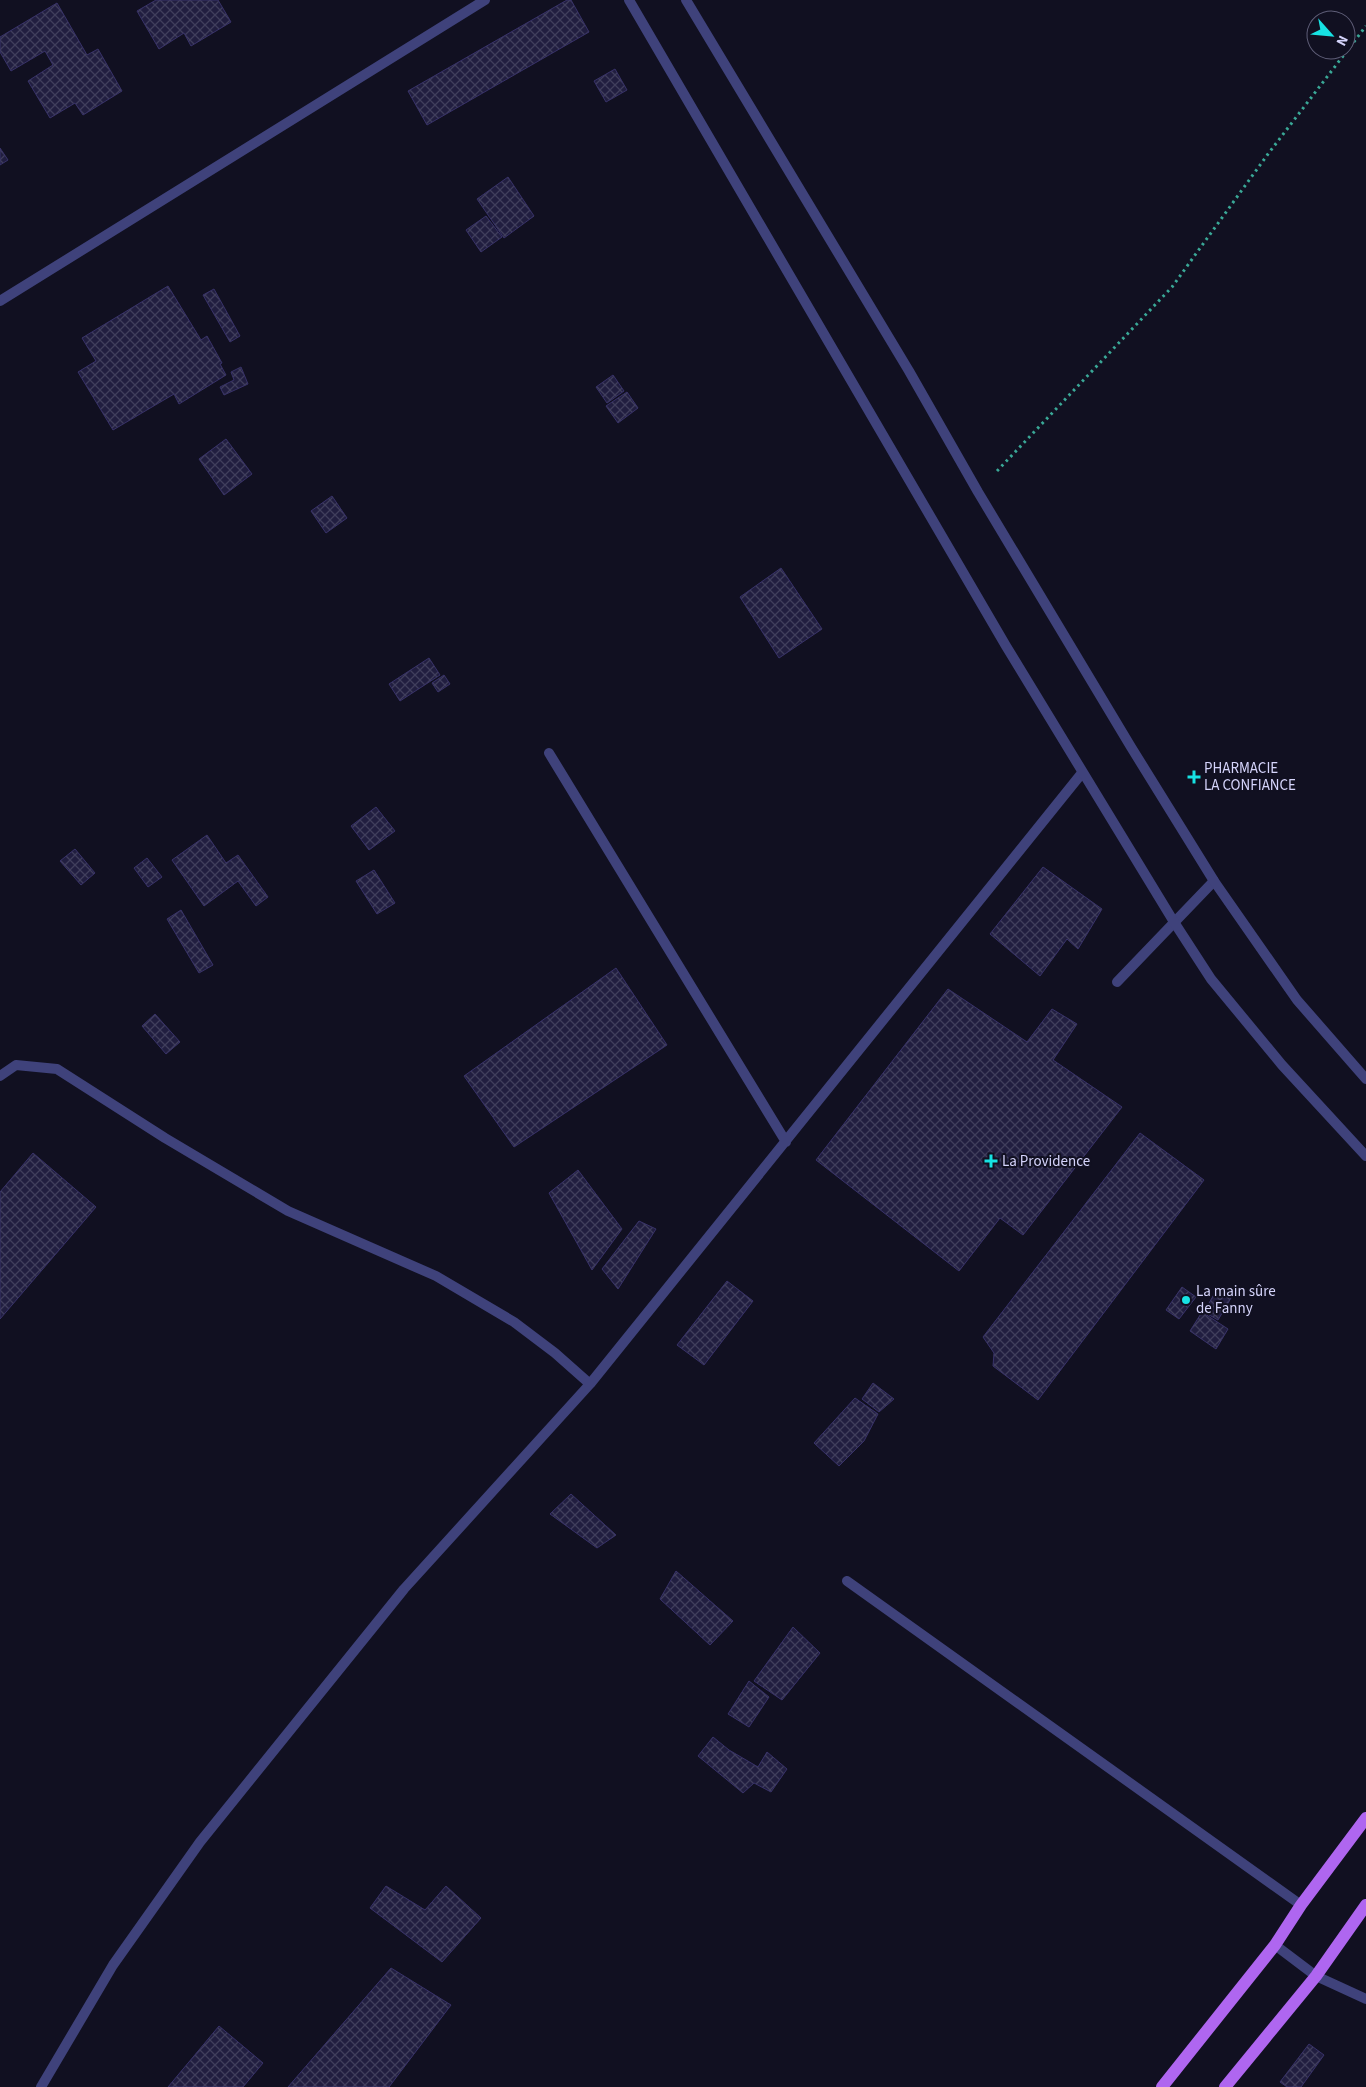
<svg xmlns="http://www.w3.org/2000/svg" width="1366" height="2087" font-family="'Source Sans 3',sans-serif">
  <style>
    .building { fill: url(#building-cross-hatch); stroke: #383269 }
    .lines { fill: none; stroke-linecap: round; stroke-linejoin: round }
    .path { stroke: #3aa897; stroke-width: 3; stroke-dasharray: 2.5 4; stroke-linecap: butt }
    .service { stroke: #3f427b; stroke-width: 10 }
    .minor { stroke: #3f427b; stroke-width: 10 }
    .tertiary { stroke: #3f427b; stroke-width: 10 }
    .primary { stroke: #af66f0; stroke-width: 12 }
    .poi-dot { fill: #17e2e3; stroke: #111021; stroke-width: 2 }
    .labels { text-anchor: middle; dominant-baseline: central; stroke-width: 4; stroke-linejoin: round; paint-order: stroke }
    .poi-label { font-size: 15px; fill: #d5d4fb; stroke: #111021; text-anchor: start }
  </style>
  <defs>
    <pattern id="building-cross-hatch" width="8" height="8" patternUnits="userSpaceOnUse" patternTransform="scale(1.25)"><rect width="8" height="8" fill="#211e40"/><path d="M0 0l8 8M0 8l8-8" fill="none" stroke="#403e5c"/></pattern>
  </defs>
  <rect width="100%" height="100%" fill="#111021"/>
  <!-- building -->
  <path class="building" d="M156 0H218L231 22 191 46 184 33 159 49 137 11Z
    M567 0H571L589 32 427 125 408 91Z
    M57 3 87 55 98 49 122 91 83 115 75 103 50 118 28 81 53 65 45 51 11 71 0 52V37Z
    M615 69 627 90 606 102 594 81Z
    M0 148 8 160 0 165Z
    M508 177 534 216 504 238 477 199Z
    M486 216 502 237 481 252 466 230Z
    M168 286 201 340 207 336 222 363 220 364 226 375 179 404 174 394 113 430 78 372 96 361 82 338Z
    M214 289 240 336 230 342 203 295Z
    M241 367 248 384 224 395 220 387 234 380 231 372Z
    M613 375 624 391 607 403 596 387Z
    M627 392 638 408 618 423 606 406Z
    M226 439 252 474 224 495 199 459Z
    M332 496 347 518 326 533 311 511Z
    M781 568 822 629 779 658 740 597Z
    M429 658 440 675 400 701 389 684Z
    M444 675 450 684 438 692 432 683Z
    M376 807 395 831 369 850 351 826Z
    M207 835 226 863 238 855 268 897 256 906 238 881 204 906 172 860Z
    M75 849 95 873 81 885 60 861Z
    M147 858 162 877 148 887 134 868Z
    M1043 867 1102 909 1078 949 1067 939 1040 976 990 934Z
    M374 870 395 903 377 914 356 881Z
    M181 910 213 965 199 973 167 919Z
    M616 968 667 1045 514 1147 464 1076Z
    M948 989 1027 1042 1052 1009 1077 1024 1053 1060 1122 1107 1023 1235 1000 1218 959 1271 816 1160Z
    M155 1014 180 1042 166 1054 142 1026Z
    M1140 1133 1204 1180 1038 1400 993 1366 994 1353 983 1337Z
    M33 1153 96 1207 0 1319V1192Z
    M578 1170 622 1229 592 1270 549 1193Z
    M639 1221 656 1229 618 1289 602 1269Z
    M727 1281 753 1301 704 1365 677 1345Z
    M1182 1287 1196 1297 1179 1319 1166 1310Z
    M1217 1289 1231 1298 1218 1320 1204 1312Z
    M1202 1312 1228 1329 1216 1349 1190 1331Z
    M873 1383 894 1399 879 1412 862 1399Z
    M855 1398 878 1414 864 1441 839 1466 814 1443Z
    M571 1494 616 1535 597 1548 550 1514Z
    M676 1571 733 1621 710 1645 660 1599Z
    M793 1627 820 1653 782 1700 754 1681Z
    M749 1681 769 1697 749 1727 728 1714Z
    M713 1737 729 1750 758 1767 767 1752 787 1769 771 1792 754 1783 743 1793 698 1756Z
    M386 1886 425 1910 446 1886 481 1918 442 1962 370 1908Z
    M391 1968 451 2005 389 2087H288Z
    M219 2026 263 2063 243 2087H168Z
    M1309 2044 1324 2055 1301 2087H1287L1280 2082Z"/>
  <g class="lines">
    <!-- path -->
    <path class="path" d="M997 471 1172 287 1268 154 1366 26"/>
    <!-- service -->
    <path class="service" d="M1117 982 1214 881"/>
    <!-- minor -->
    <path class="minor" d="M0 301 485 0
      M549 753 786 1142
      M0 1076 16 1065 57 1069 165 1138 288 1211 436 1276 514 1322 555 1353 590 1384
      M847 1581 1301 1905
      M1275 1945 1316 1976 1366 1999
      M41 2087 113 1965 200 1842 404 1589 590 1384 1082 773"/>
    <!-- tertiary -->
    <path class="tertiary" d="M629 0 1006 646 1174 922 1211 979 1282 1065 1366 1156
      M686 0 909 371 978 492 1131 747 1214 881 1297 1000 1366 1079"/>
    <!-- primary -->
    <path class="primary" d="M1162 2087 1275 1945 1301 1905 1366 1818
      M1225 2087 1316 1976 1366 1905"/>
  </g>
  <!-- markers -->
  <g class="poi-dot">
    <path d="M1191.5 769.5h5v5h5v5h-5v5h-5v-5h-5v-5h5z"/>
    <path d="M988.5 1153.5h5v5h5v5h-5v5h-5v-5h-5v-5h5z"/>
    <circle cx="1186" cy="1300" r="5"/>
  </g>
  <g class="labels">
    <!-- poi labels -->
    <g class="poi-label">
      <text x="1204" y="768">PHARMACIE<tspan x="1204" dy="17">LA CONFIANCE</tspan></text>
      <text x="1002" y="1161">La Providence</text>
      <text x="1196" y="1291">La main sûre<tspan x="1196" dy="17">de Fanny</tspan></text>
    </g>
  </g>
  <!-- north arrow -->
  <g transform="translate(1331 35) rotate(117)"><circle r="24" fill="#111021" stroke="#5f5e78"/>
  <path d="M0-4L9 19L0 12L-9 19Z" fill="#17e2e3"/>
  <text y="-8" font-size="14" font-weight="bold" text-anchor="middle" fill="#d5d4fb">N</text>
  </g>
</svg>
